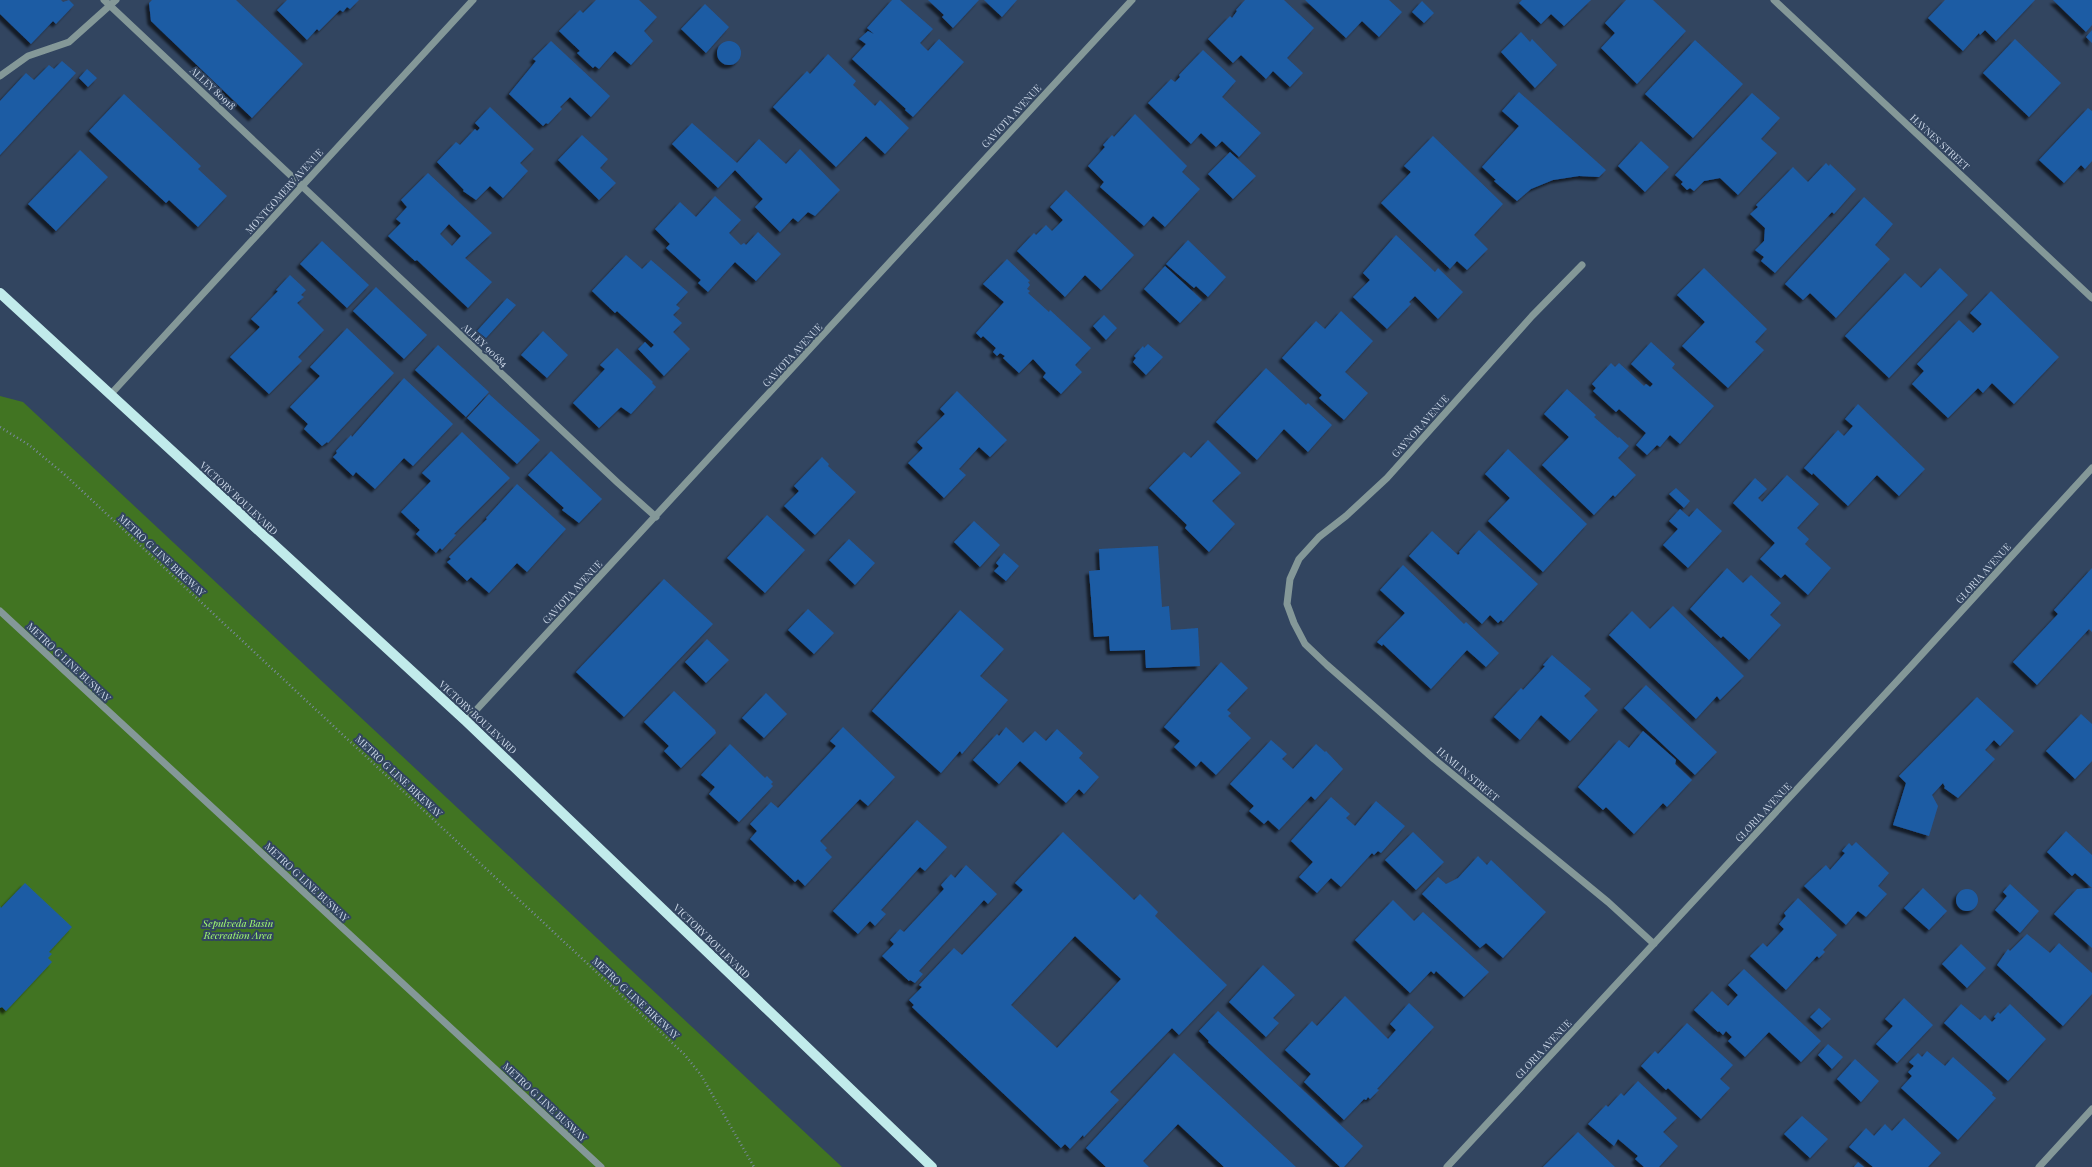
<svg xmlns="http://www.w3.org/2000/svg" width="2092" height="1167" font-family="'Playfair Display',serif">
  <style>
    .green { fill: #417422 }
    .building { fill: #1e5ba4; fill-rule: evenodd; filter: url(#shadow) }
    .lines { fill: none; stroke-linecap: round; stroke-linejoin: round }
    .path { stroke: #7a8aa0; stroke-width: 2.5; stroke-dasharray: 1 3; stroke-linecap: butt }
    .minor { stroke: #849898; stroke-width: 7 }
    .major { stroke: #c1ebeb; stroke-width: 10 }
    .labels { text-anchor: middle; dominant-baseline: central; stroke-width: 4; stroke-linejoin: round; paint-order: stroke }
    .street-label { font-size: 10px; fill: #ccd8e8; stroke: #324560 }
    .park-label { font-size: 10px; font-style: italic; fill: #a3fd70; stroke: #324560 }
  </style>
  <defs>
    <filter id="shadow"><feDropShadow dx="-3.5" dy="3.5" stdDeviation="1" flood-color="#0009"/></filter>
  </defs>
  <rect width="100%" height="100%" fill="#324560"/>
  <!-- green -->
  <path class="green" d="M0 396 23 402 842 1167H0Z"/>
  <!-- building -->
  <path class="building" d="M0 0H61L63 2 69 0 74 5 56 24 53 21 31 44 0 14Z
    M152 0H236L303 64 252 118 151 21 149 3Z
    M287 0H359L350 9 347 7 343 12 340 10 319 31 317 29 307 40 277 10Z
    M596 0H639L657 17 644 31 653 41 631 65 615 51 599 69 595 66 593 68 577 53 580 51 559 31 580 10 583 13Z
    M892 0H900L933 29 920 43 928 51 939 39 964 62 913 117 905 110 906 109 852 59 866 44 859 39 868 31 874 34 867 28Z
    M928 0H979L953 28 942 17 944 15Z
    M984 0H1017L1002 17Z
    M1245 0H1284L1314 28 1287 58 1303 73 1290 87 1273 71 1266 79 1241 55 1233 63 1208 39 1230 16 1232 18 1237 11 1236 10Z
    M1305 0H1389L1402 12 1379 37 1362 21 1346 38Z
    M1522 0H1591L1564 26 1551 14 1541 24 1519 3Z
    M1626 0H1653L1686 31 1637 84 1601 48 1615 33 1605 23Z
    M1945 0H2035L1996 41 1985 30 1980 35 1979 33 1963 51 1928 18Z
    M2053 0H2092V25L2086 32Z
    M1422 1 1434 13 1424 23 1412 12Z
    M705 4 729 27 706 53 681 29Z
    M2092 30V43L2086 37Z
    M1521 32 1530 42 1532 39 1557 65 1535 88 1501 52Z
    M2015 39 2061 83 2029 117 1983 73Z
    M1695 40 1743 84 1693 138 1645 94Z
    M717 53a12 12 0 1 1 24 0a12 12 0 1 1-24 0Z
    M551 41 610 96 591 117 570 97 560 107 562 109 548 124 546 123 543 126 509 94 536 61 533 59Z
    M1203 50 1236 81 1222 97 1261 133 1239 157 1222 141 1216 147 1201 133 1191 144 1148 103 1171 79 1175 82 1180 77 1179 75Z
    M828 54 856 81 853 85 875 106 880 100 909 128 885 154 866 136 836 167 773 107 807 71 810 74Z
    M62 61 76 73 0 155V101L26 73 34 80 49 65 54 69Z
    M87 69 97 78 88 87 79 78Z
    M1519 92 1606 170 1599 177 1579 176 1553 180 1531 189 1517 201 1494 181 1496 180 1482 167 1519 126 1502 111Z
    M1752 93 1780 118 1761 139 1777 153 1738 195 1720 178 1704 181 1694 191 1690 188 1687 190 1681 184 1683 182 1675 175Z
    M124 94 201 166 198 169 227 196 198 227 169 200 166 203 89 131Z
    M490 107 534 149 520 163 528 171 503 198 490 186 476 200 463 191 464 190 437 162 456 142 460 145 475 129 477 131 480 128 475 123Z
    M2088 108 2092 111V161L2085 169 2081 165 2064 183 2039 160Z
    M1135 114 1187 166 1182 172 1200 189 1165 227 1153 216 1144 226 1100 187 1104 182 1088 166 1105 147 1103 145 1112 135 1114 137Z
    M692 123 737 163 759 139 786 164 800 149 840 190 815 216 808 212 798 222 793 218 780 232 755 207 763 199 735 170 718 188 672 144Z
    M582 135 608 159 600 168 616 183 599 200 558 160Z
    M1433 136 1503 204 1474 235 1488 249 1467 270 1457 261 1450 269 1381 203 1411 172 1404 166Z
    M1641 141 1669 167 1645 192 1618 166Z
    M80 150 108 177 56 231 28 204Z
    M1230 152 1256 176 1233 199 1208 174Z
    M1826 163 1829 166 1830 164 1856 189 1834 214 1832 212 1775 273 1761 261 1764 257 1755 250 1764 241 1765 228 1750 214 1758 207 1756 205 1793 167 1808 182Z
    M428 173 492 233 465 258 492 282 468 308 417 260 415 261 388 236 401 223 396 219 407 207 401 200ZM449 224 461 236 452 246 440 234Z
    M1066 190 1134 255 1101 290 1085 275 1065 297 1017 251 1034 233 1036 235 1046 225 1052 231 1063 220 1050 207Z
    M715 196 741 220 729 233 741 245 744 243 746 245 758 232 781 254 756 281 735 262 708 292 698 283 701 280 666 248 670 244 655 229 680 202 696 217Z
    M1864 197 1893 224 1875 245 1890 259 1836 318 1810 293 1803 300 1785 284Z
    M1396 235 1435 272 1438 268 1463 292 1438 319 1415 296 1409 302 1411 304 1387 329 1353 297 1370 280 1363 273Z
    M1188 240 1226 277 1208 297 1196 286 1194 288 1166 264Z
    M322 241 369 285 347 308 300 264Z
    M626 255 642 269 651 260 688 292 676 305 680 308 673 315 682 323 673 332 690 349 664 376 638 349 645 342 651 348 654 345 617 311 615 313 592 291Z
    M1007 259 1030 281 1028 282 1030 285 1027 289 1030 291 1028 293 1049 312 1050 310 1091 348 1075 365 1082 372 1061 394 1043 377 1046 373 1033 359 1019 373 1003 358 1005 356 1000 353 997 356 993 352 996 348 983 336 981 338 976 333 1004 302 983 284Z
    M1165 266 1202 300 1180 323 1144 289Z
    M1704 268 1767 329 1755 342 1764 350 1728 388 1682 346 1705 322 1677 295Z
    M1940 268 1968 295 1889 378 1845 336 1905 273 1921 288Z
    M290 275 306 290 301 295 304 297 297 303 324 330 298 357 302 361 269 394 230 357 260 327 251 319 278 291 276 290Z
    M376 287 427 335 404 359 353 311Z
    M1991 291 2059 357 2014 404 1992 383 1983 393 1978 388 1948 418 1912 384 1924 371 1917 364 1959 320 1973 333 1982 324 1970 313Z
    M507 298 516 305 486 338 477 331Z
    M1341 311 1373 341 1345 372 1368 393 1344 420 1319 398 1322 395 1282 358 1316 321 1325 329Z
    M1104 315 1117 328 1106 340 1093 326Z
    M347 328 394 373 328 443 327 442 322 446 304 429 308 424 290 407 320 376 310 367Z
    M543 331 568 355 547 378 521 355Z
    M1651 342 1675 364 1672 368 1714 406 1680 444 1670 435 1660 447 1657 445 1647 455 1636 445 1646 433 1619 409 1616 412 1593 391 1596 388 1592 384 1611 363 1615 367 1619 363 1644 386 1646 384 1650 387 1653 384 1631 364Z
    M1148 344 1163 357 1146 375 1133 362 1136 358 1134 356 1143 346 1144 348Z
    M438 345 489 392 466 417 415 370Z
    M617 348 653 382 652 383 656 387 631 414 621 407 599 428 573 403 605 369 600 365Z
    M1266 368 1306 405 1308 403 1332 425 1308 452 1284 429 1257 460 1216 422Z
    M404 378 453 424 413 466 404 458 375 489 356 472 353 476 333 457 337 453 336 451 351 435 352 437Z
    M1567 389 1596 415 1594 417 1618 438 1619 437 1629 446 1618 458 1636 475 1615 497 1613 495 1594 515 1542 465 1569 437 1544 414Z
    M957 391 1007 440 990 457 979 447 959 469 966 475 944 498 908 463 923 448 917 442 945 414 940 409Z
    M489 394 540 440 517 464 467 418Z
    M1858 404 1925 469 1899 496 1877 475 1848 506 1813 473 1812 475 1804 468 1838 430 1844 436 1853 426 1845 419Z
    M462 432 510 478 454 534 456 535 442 550 440 548 436 553 416 534 420 530 401 512 431 481 422 473Z
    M1208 440 1241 473 1212 501 1235 524 1209 552 1185 528 1187 525 1149 488 1184 452 1191 458Z
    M1508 449 1587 524 1543 572 1488 521 1510 498 1485 474Z
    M551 451 602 499 579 523 562 510 564 508 528 475Z
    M822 457 829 464 828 466 856 492 815 535 784 506 799 491 794 486Z
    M1787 475 1819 504 1797 528 1809 539 1805 544 1831 568 1808 595 1785 574 1781 578 1760 559 1775 543 1733 503 1755 478 1767 489 1758 498 1762 502Z
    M517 484 566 529 527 572 517 563 489 593 471 577 467 581 447 562 451 559 449 557 487 519 486 518Z
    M1676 488 1690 501 1684 508 1669 494Z
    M1697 508 1722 531 1688 568 1663 545 1678 529 1669 521 1680 509 1689 517Z
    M767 515 805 550 765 593 727 558Z
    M974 521 1000 545 980 567 954 542Z
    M1479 530 1538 584 1503 622 1501 620 1498 623 1490 615 1482 624 1409 556 1432 531 1458 555 1460 553 1459 552Z
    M849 539 875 563 855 585 829 560Z
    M1158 546 1162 607 1169 606 1171 630 1198 628 1200 666 1146 668 1145 650 1110 651 1109 636 1094 637 1089 571 1100 570 1099 549Z
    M1004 553 1019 566 1006 581 994 571 999 566 996 563Z
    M1403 565 1464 624 1466 622 1499 653 1486 667 1467 650 1431 689 1383 644 1382 646 1377 642 1405 613 1380 590Z
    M1727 568 1743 583 1751 575 1781 603 1770 615 1781 625 1749 660 1723 636 1721 638 1690 609Z
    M2092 568V632L2089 629 2037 685 2013 662 2058 614 2054 610Z
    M664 579 713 624 624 717 576 672Z
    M1673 606 1744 676 1720 700 1717 696 1696 719 1609 635 1632 611 1650 629Z
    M808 609 834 633 814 654 788 630Z
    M960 610 1004 649 980 676 1008 700 962 754 960 751 941 773 872 711Z
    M707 639 729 660 706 683 685 662Z
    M1552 655 1591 689 1584 696 1598 710 1570 741 1541 715 1520 740 1494 717 1521 688 1523 690 1545 666 1543 665Z
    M1221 662 1248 688 1227 710 1231 713 1228 716 1251 738 1216 775 1201 761 1196 767 1174 747 1180 741 1164 727Z
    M1646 685 1717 752 1695 775 1624 708Z
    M674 691 715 730 716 733 681 768 664 751 669 746 644 722Z
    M766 693 787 714 764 738 742 718Z
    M1977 697 2014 731 2000 746 1994 740 1985 750 1995 759 1958 798 1944 788 1945 787 1943 783 1932 795 1938 806 1929 836 1893 825 1906 783 1899 776Z
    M2081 714 2092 724V761L2075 779 2046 751Z
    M843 727 895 777 868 806 860 799 820 841 827 848 825 850 832 857 805 886 798 879 795 882 750 839 757 831 750 824 771 802 778 808 836 746 830 741Z
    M1006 727 1023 743 1035 731 1046 741 1057 729 1083 753 1079 758 1099 777 1084 794 1079 789 1066 803 1020 761 999 784 973 760 997 734 999 736Z
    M1643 731 1676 760 1675 764 1692 780 1667 807 1663 803 1634 834 1606 807 1603 810 1578 787 1619 740 1629 748Z
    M1271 740 1287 754 1282 759 1293 769 1316 744 1325 752 1326 751 1343 769 1315 800 1311 796 1279 830 1268 820 1264 824 1249 811 1254 806 1230 784Z
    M730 744 765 778 767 776 773 782 771 784 773 786 739 822 709 794 715 787 701 775Z
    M1331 797 1350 814 1346 818 1355 826 1376 801 1405 826 1381 853 1378 851 1374 855 1372 853 1341 887 1331 878 1317 893 1299 877 1313 862 1291 841Z
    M917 820 947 847 925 871 920 867 881 910 886 914 875 926 870 921 858 934 833 911Z
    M2066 831 2092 855V948L2054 914 2077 889 2092 888 2075 873 2072 876 2047 852Z
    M1063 832 1134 900 1140 894 1158 912 1155 916 1227 985 1179 1035 1172 1028 1110 1092 1119 1100 1084 1137 1083 1135 1070 1149 1065 1144 1061 1148 912 1007 914 1005 909 1000 922 987 919 985 954 948 962 955 1023 890 1015 883ZM1075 936 1121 979 1057 1048 1011 1005Z
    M1413 832 1444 862 1416 890 1385 860Z
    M1856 842 1889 873 1878 886 1887 894 1866 917 1858 911 1846 925 1804 886 1826 865 1830 870 1845 853 1842 851 1849 843 1852 846Z
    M1478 856 1487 865 1491 860 1546 912 1503 958 1486 943 1480 948 1422 894 1438 877 1446 884 1458 878Z
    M966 865 997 894 988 904 984 900 919 971 923 974 915 983 910 980 909 981 882 956 894 944 890 940 900 929 904 932 944 889 941 885 951 874 955 878Z
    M25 883 72 927 49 952 52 954 48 958 52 962 6 1011 2 1007 0 1008V906L1 908Z
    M2010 884 2039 911 2020 933 1995 910 2007 896 2003 892Z
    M1923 888 1947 911 1929 930 1904 908Z
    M1956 900a11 11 0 1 1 22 0a11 11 0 1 1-22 0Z
    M1798 898 1837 935 1823 950 1825 952 1819 958 1817 956 1786 990 1750 956 1763 943 1767 947 1784 929 1779 924 1786 916 1784 913Z
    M1393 900 1414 921 1423 912 1489 972 1464 997 1436 971 1434 974 1431 971 1410 993 1355 940Z
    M2027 934 2050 953 2059 943 2092 973V994L2063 1026 1997 965 2008 949 2010 951Z
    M1961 944 1986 968 1967 988 1942 964Z
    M1263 965 1295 995 1273 1018 1279 1023 1266 1037 1229 1002Z
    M1744 969 1821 1041 1801 1062 1769 1032 1745 1057 1728 1041 1732 1037 1726 1031 1723 1035 1719 1031 1718 1032 1694 1010 1712 991 1728 1006 1738 995 1728 985Z
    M1345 996 1388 1039 1396 1030 1390 1024 1409 1003 1434 1027 1377 1089 1379 1090 1370 1099 1368 1097 1366 1100 1364 1099 1344 1120 1304 1082 1311 1074 1285 1050 1312 1021 1317 1026Z
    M1904 998 1933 1025 1897 1063 1876 1044 1893 1026 1885 1019Z
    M1961 1004 1980 1020 1985 1015 1992 1022 1996 1018 1994 1017 1998 1012 2000 1014 2010 1004 2046 1039 2008 1081 1944 1023Z
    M1819 1008 1831 1019 1822 1028 1810 1017Z
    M1218 1011 1363 1146 1344 1167H1340L1208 1042 1209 1041 1199 1031Z
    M1687 1023 1733 1065 1720 1079 1730 1088 1701 1119 1668 1088 1666 1090 1641 1066 1655 1051 1658 1054Z
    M1828 1044 1843 1057 1832 1069 1818 1055Z
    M1927 1051 1945 1066 1953 1057 1993 1093 1992 1095 1996 1098 1958 1140 1901 1088 1912 1076 1908 1072 1914 1066 1909 1062 1918 1053 1922 1057Z
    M1174 1053 1296 1167H1224L1178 1124 1143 1161 1149 1167H1106L1086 1148Z
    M1855 1059 1879 1081 1861 1102 1837 1079Z
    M1638 1081 1677 1118 1663 1132 1678 1146 1659 1167H1644L1635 1159 1638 1156 1618 1139 1614 1146 1588 1124 1606 1105 1608 1107 1621 1093 1624 1096Z
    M1802 1116 1828 1139 1810 1158 1784 1134Z
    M1904 1118 1941 1153 1928 1167H1873L1849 1147 1866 1128 1874 1136 1885 1124 1892 1131Z
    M1578 1132 1615 1167H1543Z
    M1858 1162 1864 1167H1854Z"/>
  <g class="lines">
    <!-- path -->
    <path class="path" d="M0 427 29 445 64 474 684 1054 701 1075 754 1167"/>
    <!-- minor -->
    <path class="minor" d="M104 0 618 483 656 517
      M1774 0 2092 298
      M0 76 28 56 69 42 116 0
      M1582 265 1532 316 1387 478 1346 516 1319 537 1299 559 1290 579 1287 604 1294 623 1305 644 1327 665 1434 759 1608 902 1654 944
      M110 395 473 0
      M0 611 601 1167
      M466 721 1132 0
      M1447 1167 1913 664 2092 468
      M2039 1167 2092 1109"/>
    <!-- major -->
    <path class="major" d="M0 293 466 721 932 1167"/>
  </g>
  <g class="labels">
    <!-- street labels -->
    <g class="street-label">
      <text transform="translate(213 88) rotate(43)">ALLEY 80918</text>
      <text transform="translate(1011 116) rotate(-47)">GAVIOTA AVENUE</text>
      <text transform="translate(1940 142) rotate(43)">HAYNES STREET</text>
      <text transform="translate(284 191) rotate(-48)">MONTGOMERY AVENUE</text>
      <text transform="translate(485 345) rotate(43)">ALLEY 90684</text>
      <text transform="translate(792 355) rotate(-47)">GAVIOTA AVENUE</text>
      <text transform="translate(1420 426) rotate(-48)">GAYNOR AVENUE</text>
      <text transform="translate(239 498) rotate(43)">VICTORY BOULEVARD</text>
      <text transform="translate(162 555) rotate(43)">METRO G LINE BIKEWAY</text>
      <text transform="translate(1983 573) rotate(-48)">GLORIA AVENUE</text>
      <text transform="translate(572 592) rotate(-47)">GAVIOTA AVENUE</text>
      <text transform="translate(69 662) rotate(43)">METRO G LINE BUSWAY</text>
      <text transform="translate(478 717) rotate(43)">VICTORY BOULEVARD</text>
      <text transform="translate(1468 774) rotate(40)">HAMLIN STREET</text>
      <text transform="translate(399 776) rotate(43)">METRO G LINE BIKEWAY</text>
      <text transform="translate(1763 812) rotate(-47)">GLORIA AVENUE</text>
      <text transform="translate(307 882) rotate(43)">METRO G LINE BUSWAY</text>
      <text transform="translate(712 941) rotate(44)">VICTORY BOULEVARD</text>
      <text transform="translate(636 998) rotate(43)">METRO G LINE BIKEWAY</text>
      <text transform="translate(1543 1049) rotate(-47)">GLORIA AVENUE</text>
      <text transform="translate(545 1102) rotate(43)">METRO G LINE BUSWAY</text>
    </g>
    <!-- park labels -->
    <g class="park-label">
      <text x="238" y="923">Sepulveda Basin<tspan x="238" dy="12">Recreation Area</tspan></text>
    </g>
  </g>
</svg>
